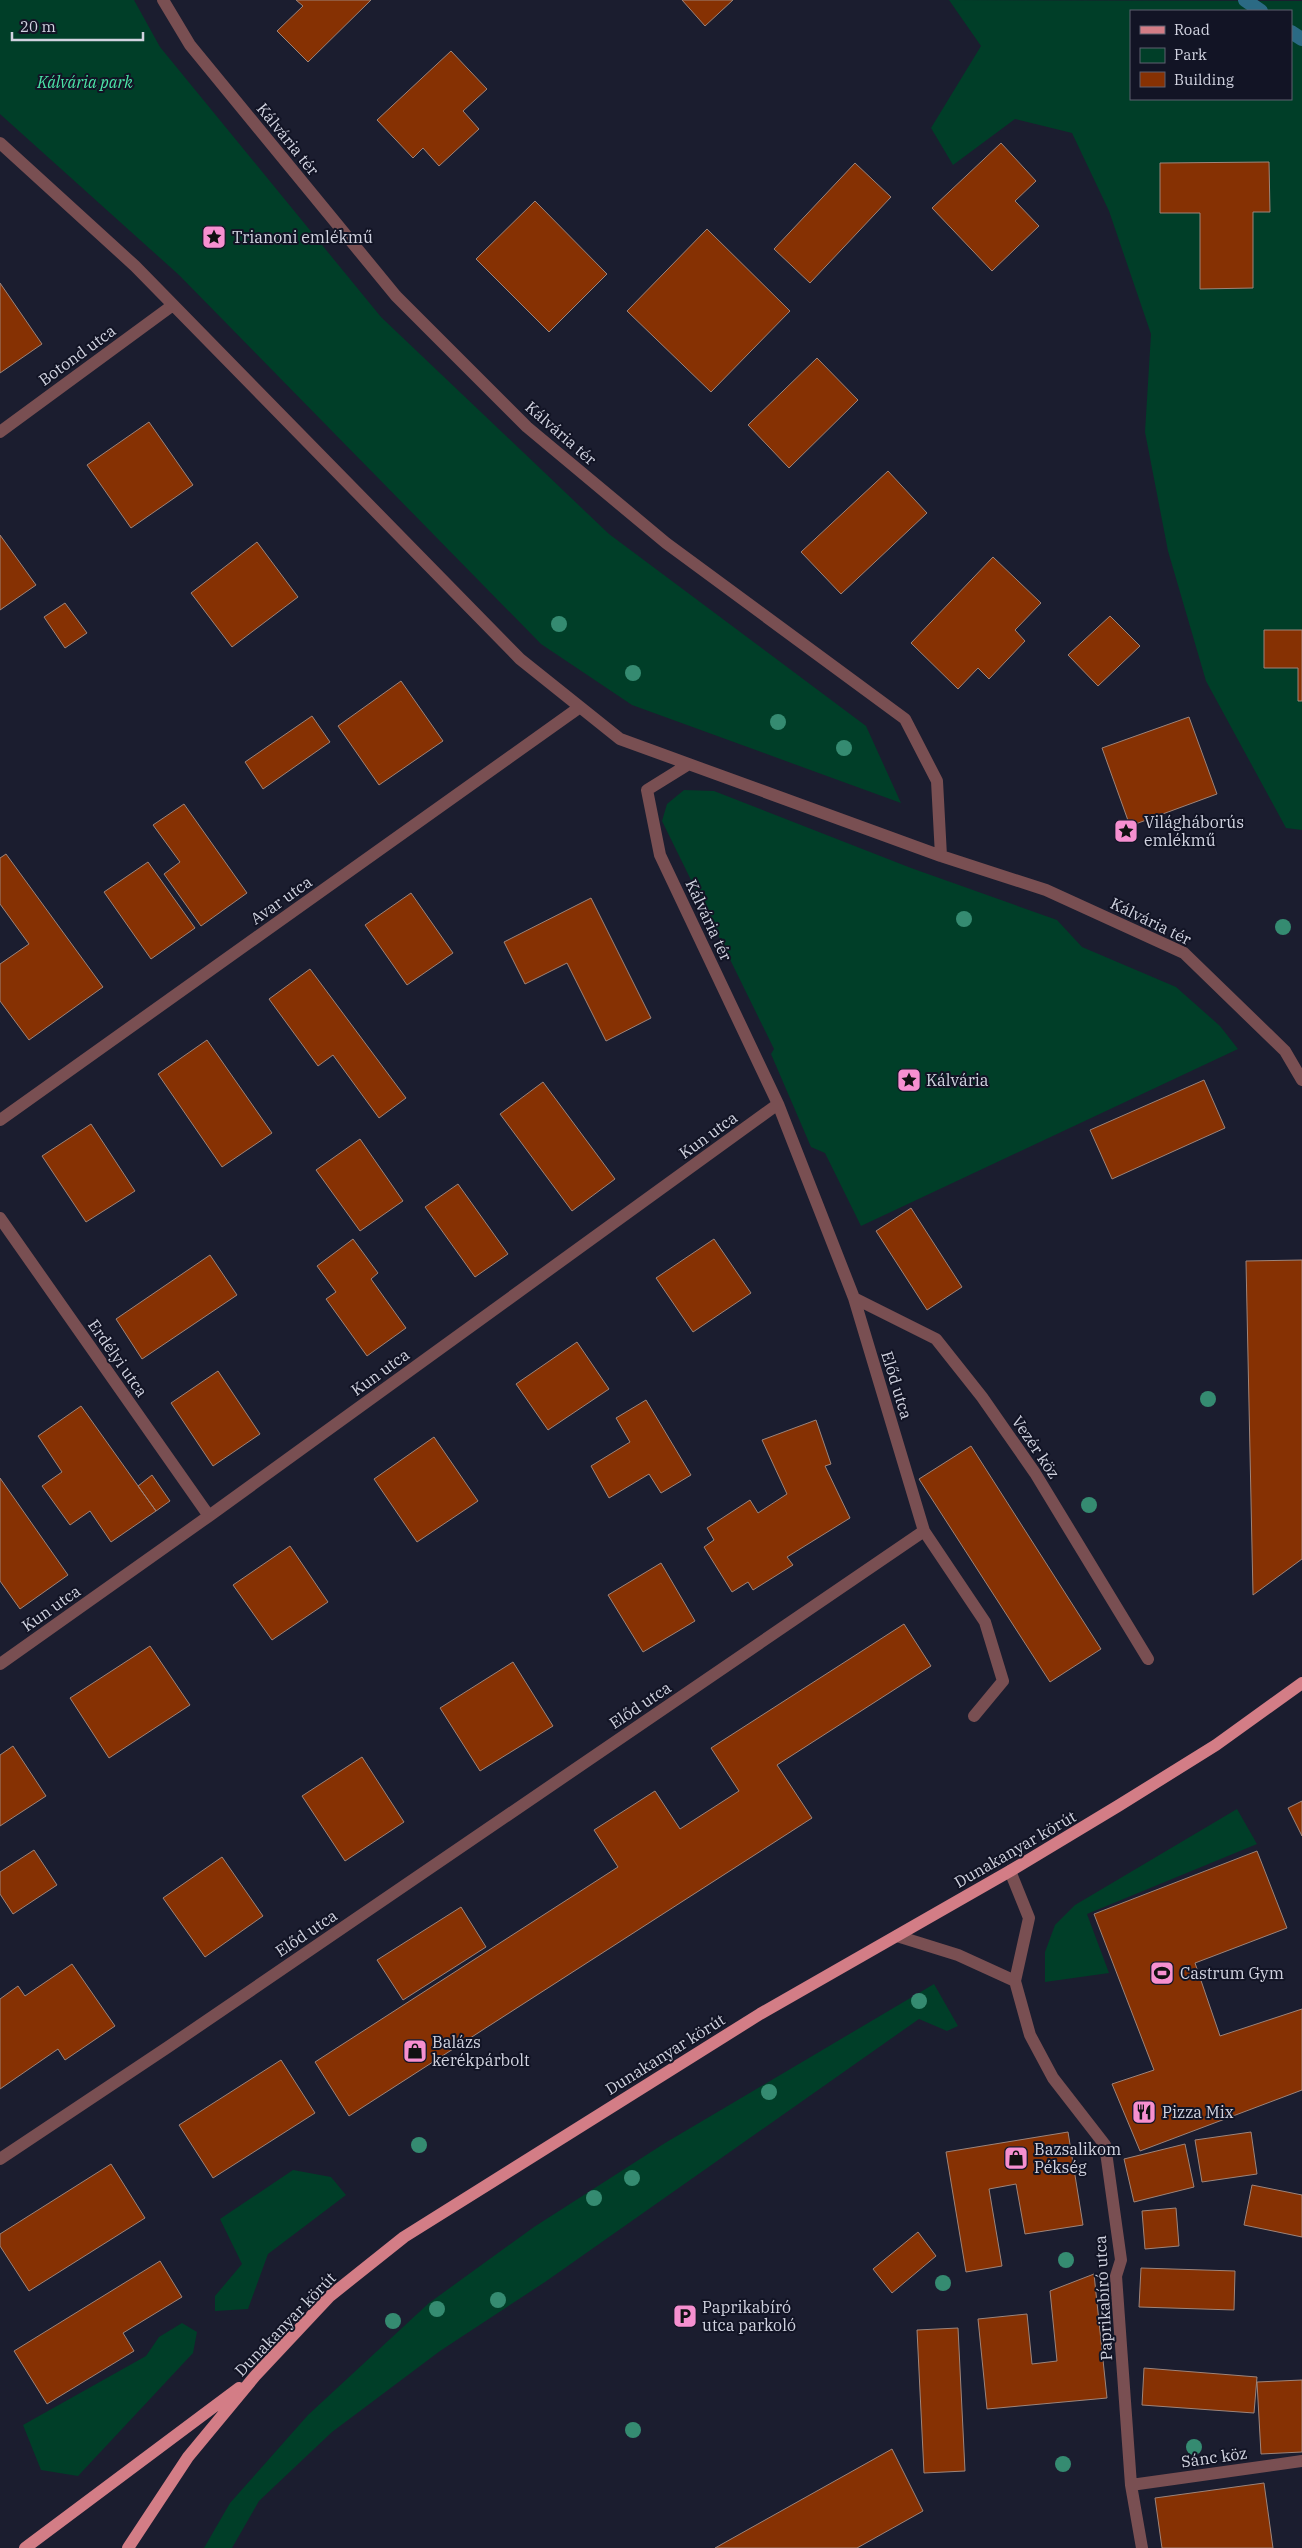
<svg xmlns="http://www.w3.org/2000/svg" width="1302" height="2548" font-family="'IBM Plex Serif',serif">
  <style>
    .green { fill: #003e28; fill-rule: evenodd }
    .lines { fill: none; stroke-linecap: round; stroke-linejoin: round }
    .stream { stroke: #2b6a84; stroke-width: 14 }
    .building { fill: #863103; stroke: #9d847a }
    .street { stroke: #794f52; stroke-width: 12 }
    .primary { stroke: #d37d86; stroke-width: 12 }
    .tree { fill: #358b71 }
    .labels { text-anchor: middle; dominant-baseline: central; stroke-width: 4; stroke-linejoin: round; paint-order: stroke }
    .park-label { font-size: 16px; font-style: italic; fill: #4be5a7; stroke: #121425 }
    .street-label { font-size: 16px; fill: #d1d3e0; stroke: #121425 }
    .poi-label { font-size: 16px; fill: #d1d3e0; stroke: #121425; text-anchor: start }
  </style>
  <rect width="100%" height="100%" fill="#1b1d2f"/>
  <!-- green -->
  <path class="green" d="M0 0H134L160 47 381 317 609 534 866 726 901 803 632 705 541 644 179 275 0 114Z
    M949 0 1302 1V830L1286 828 1206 681 1168 551 1145 432 1151 334 1109 211 1072 133 1015 119 953 165 931 128 981 46ZM1131 11H1291V99H1131Z
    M684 790 714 791 911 868 1057 920 1082 947 1176 987 1220 1026 1238 1049 861 1226 825 1153 811 1147 771 1054 774 1049 662 821 667 804Z
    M1237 1809 1257 1844 1087 1914 1109 1973 1045 1982V1952L1055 1925 1075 1905Z
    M934 1984 958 2026 947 2031 919 2019 545 2282 440 2351 332 2432 259 2501 232 2548H204L230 2503 308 2415 429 2303 534 2227 665 2143Z
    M293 2170 331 2177 346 2195 268 2254 248 2309 215 2311V2296L242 2264 220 2219Z
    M182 2323 197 2332 193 2353 78 2476 41 2470 23 2425 146 2356 159 2337Z"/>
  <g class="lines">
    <!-- stream -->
    <path class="stream" d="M1245 0 1261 11
      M1291 32 1302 39"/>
  </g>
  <!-- building -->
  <path class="building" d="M296 0H371L308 62 277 31 303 6Z
    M682 0H733L705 26Z
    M451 51 487 89 463 111 479 129 439 166 423 148 413 158 377 120Z
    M1001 143 1036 181 1015 201 1039 226 992 271 932 208Z
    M1269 162 1270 212H1253V288L1200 289V213H1160V163Z
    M855 163 891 197 810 283 774 249Z
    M535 201 607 274 549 332 476 259Z
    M707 229 790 311 711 392 627 311Z
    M0 283 42 344 0 373Z
    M817 358 858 400 789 468 748 425Z
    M149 422 193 485 131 528 87 465Z
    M888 471 927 513 841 594 801 552Z
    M0 535 36 585 0 610Z
    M257 542 298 597 232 647 191 593Z
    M993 557 1041 603 1015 630 1025 641 989 679 978 668 958 689 911 643Z
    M65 603 87 633 65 648 44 617Z
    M1110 616 1140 646 1098 686 1068 655Z
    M1264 630H1302V701H1298V668H1264Z
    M401 681 443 741 379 785 338 726Z
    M312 716 330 742 263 789 245 762Z
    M1189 717 1217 794 1130 826 1102 748Z
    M184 804 247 893 201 926 164 874 180 862 153 825Z
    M6 854 103 987 29 1040 0 1001V964L29 944 0 904V858Z
    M148 862 195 928 151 959 104 892Z
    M411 893 453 953 407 985 365 925Z
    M591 898 651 1018 606 1041 567 963 525 984 504 942Z
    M310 969 406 1098 379 1118 333 1055 318 1066 269 999Z
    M207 1040 272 1133 222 1167 158 1074Z
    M1204 1080 1225 1128 1112 1179 1090 1130Z
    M543 1082 615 1179 572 1211 500 1114Z
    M91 1124 135 1191 86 1222 42 1156Z
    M360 1139 403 1201 360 1231 316 1170Z
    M458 1184 508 1254 475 1277 425 1207Z
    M911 1208 962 1287 927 1310 876 1231Z
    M353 1239 378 1273 371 1279 406 1328 367 1356 326 1299 336 1292 317 1266Z
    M714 1239 751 1293 693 1332 656 1278Z
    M210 1255 237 1295 142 1359 116 1319Z
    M1302 1260V1559L1253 1595 1246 1261Z
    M577 1342 609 1389 548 1430 516 1384Z
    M218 1371 260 1434 213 1466 171 1403Z
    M646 1400 691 1475 661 1493 649 1474 609 1498 591 1466 630 1442 616 1418Z
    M81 1406 156 1511 111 1542 90 1511 70 1525 42 1486 62 1472 38 1436Z
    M816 1420 831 1464 825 1466 850 1518 787 1557 793 1565 753 1590 748 1582 732 1592 704 1547 714 1540 707 1528 750 1500 758 1513 787 1494 762 1440Z
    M434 1437 478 1501 417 1542 374 1479Z
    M971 1446 1101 1649 1050 1682 919 1479Z
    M152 1475 170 1501 156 1511 138 1486Z
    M0 1478 68 1575 20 1609 0 1581Z
    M290 1546 328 1602 272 1640 233 1585Z
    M661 1563 695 1621 643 1652 608 1595Z
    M904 1624 931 1666 777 1765 812 1818 349 2116 315 2062 618 1867 594 1830 655 1791 680 1829 739 1791 711 1748Z
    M150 1646 190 1705 109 1758 70 1698Z
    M513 1662 553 1726 480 1771 440 1708Z
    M13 1746 46 1796 0 1826V1755Z
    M362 1757 404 1822 345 1861 302 1796Z
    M1302 1801V1836L1288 1808Z
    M34 1850 57 1885 13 1914 0 1894V1872Z
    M1257 1851 1287 1928 1195 1963 1220 2036 1302 2009V2090L1140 2151 1112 2084 1154 2070 1094 1914Z
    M222 1857 263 1916 205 1957 163 1898Z
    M461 1907 486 1947 403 2000 377 1960Z
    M72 1964 115 2026 65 2060 58 2049 0 2089V1999L18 1986 25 1996Z
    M281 2060 315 2113 213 2178 179 2125Z
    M1068 2132 1083 2225 1025 2234 1016 2184 989 2189 1002 2266 966 2272 946 2152Z
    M1251 2132 1257 2174 1202 2182 1195 2140Z
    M1185 2144 1194 2187 1134 2202 1124 2159Z
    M111 2164 145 2218 29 2291 0 2246V2234Z
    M1252 2185 1302 2195V2237L1244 2225Z
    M1176 2208 1179 2246 1145 2249 1142 2211Z
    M918 2232 936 2256 892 2293 873 2269Z
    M160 2261 182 2297 123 2333 134 2351 47 2404 14 2351Z
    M1141 2268 1235 2271 1234 2310 1139 2307Z
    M1094 2274 1107 2398 987 2409 978 2319 1027 2314 1032 2364 1057 2361 1050 2291Z
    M958 2328 965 2471 924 2473 917 2330Z
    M1144 2368 1257 2377 1254 2413 1142 2405Z
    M1302 2380V2452L1261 2454 1257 2382Z
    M892 2449 923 2511 857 2548H715Z
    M1264 2483 1273 2548H1162L1155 2498Z"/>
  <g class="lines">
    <!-- street -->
    <path class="street" d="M163 0 190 45 396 296 527 427 666 543 905 719 937 781 941 856
      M0 143 135 266 520 659 620 739 941 856 1046 890 1184 953 1285 1051 1302 1080
      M0 432 173 305
      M0 1120 580 707
      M0 1218 209 1516
      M854 1298 936 1339 982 1397 1035 1473 1148 1659
      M924 1531 985 1622 1003 1681 974 1716
      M0 1664 209 1516 778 1104
      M1010 1871 1029 1918 1015 1981 1030 2035 1053 2078 1105 2145 1121 2260 1116 2276 1131 2485 1142 2548
      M897 1936 958 1955 1015 1981
      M0 2159 168 2047 924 1531 854 1298 778 1104 660 855 647 790 689 764
      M1131 2485 1302 2461"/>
    <!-- primary -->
    <path class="primary" d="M25 2548 239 2388
      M128 2548 188 2457 255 2376 330 2296 404 2237 760 2014 1010 1871 1118 1806 1216 1745 1302 1683"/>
  </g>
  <!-- trees -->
  <g class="tree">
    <circle cx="559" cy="624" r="8"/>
    <circle cx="633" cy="673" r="8"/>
    <circle cx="778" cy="722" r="8"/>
    <circle cx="844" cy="748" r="8"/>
    <circle cx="964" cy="919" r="8"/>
    <circle cx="1283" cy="927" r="8"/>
    <circle cx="1208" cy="1399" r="8"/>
    <circle cx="1089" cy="1505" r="8"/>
    <circle cx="919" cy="2001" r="8"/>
    <circle cx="769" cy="2092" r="8"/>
    <circle cx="419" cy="2145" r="8"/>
    <circle cx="632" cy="2178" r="8"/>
    <circle cx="594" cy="2198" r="8"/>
    <circle cx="1066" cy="2260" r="8"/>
    <circle cx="943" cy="2283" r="8"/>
    <circle cx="498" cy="2300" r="8"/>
    <circle cx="437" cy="2309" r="8"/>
    <circle cx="393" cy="2321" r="8"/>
    <circle cx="633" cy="2430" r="8"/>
    <circle cx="1194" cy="2447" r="8"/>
    <circle cx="1063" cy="2464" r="8"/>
  </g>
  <!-- icons -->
  <defs>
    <g id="sight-square" transform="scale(1.25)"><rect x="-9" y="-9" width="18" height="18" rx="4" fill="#f690d0" stroke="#121425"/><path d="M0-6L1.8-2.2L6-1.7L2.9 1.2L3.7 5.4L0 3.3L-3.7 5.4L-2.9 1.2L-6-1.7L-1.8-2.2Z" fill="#111"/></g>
    <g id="stadium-square" transform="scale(1.25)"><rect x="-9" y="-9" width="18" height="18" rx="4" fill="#f690d0" stroke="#121425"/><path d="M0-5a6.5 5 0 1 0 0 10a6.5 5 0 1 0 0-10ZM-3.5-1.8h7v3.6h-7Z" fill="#111"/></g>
    <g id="shop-square" transform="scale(1.25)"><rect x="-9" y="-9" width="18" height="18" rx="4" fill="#f690d0" stroke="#121425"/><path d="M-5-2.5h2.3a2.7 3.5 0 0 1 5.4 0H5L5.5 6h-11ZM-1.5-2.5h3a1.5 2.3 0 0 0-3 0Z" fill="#111"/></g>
    <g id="restaurant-square" transform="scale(1.25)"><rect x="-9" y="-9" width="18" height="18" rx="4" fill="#f690d0" stroke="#121425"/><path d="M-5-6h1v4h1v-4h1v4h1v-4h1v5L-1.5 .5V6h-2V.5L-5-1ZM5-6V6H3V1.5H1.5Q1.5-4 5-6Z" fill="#111"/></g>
    <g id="parking-square" transform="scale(1.25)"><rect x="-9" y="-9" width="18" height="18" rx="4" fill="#f690d0" stroke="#121425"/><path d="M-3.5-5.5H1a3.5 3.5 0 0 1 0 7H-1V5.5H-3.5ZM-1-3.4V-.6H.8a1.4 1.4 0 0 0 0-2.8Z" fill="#111"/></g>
  </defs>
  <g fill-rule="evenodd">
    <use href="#sight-square" x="214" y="237"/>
    <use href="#sight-square" x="1126" y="831"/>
    <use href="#sight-square" x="909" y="1080"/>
    <use href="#stadium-square" x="1162" y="1973"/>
    <use href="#shop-square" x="415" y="2051"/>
    <use href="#restaurant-square" x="1144" y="2112"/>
    <use href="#shop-square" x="1016" y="2158"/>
    <use href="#parking-square" x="685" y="2316"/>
  </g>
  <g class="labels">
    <!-- park labels -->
    <g class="park-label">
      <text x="85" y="82">Kálvária park</text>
    </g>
    <!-- street labels -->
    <g class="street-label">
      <text transform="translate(288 139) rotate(51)">Kálvária tér</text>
      <text transform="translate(77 355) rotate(-36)">Botond utca</text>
      <text transform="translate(561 433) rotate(41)">Kálvária tér</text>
      <text transform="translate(281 900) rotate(-35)">Avar utca</text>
      <text transform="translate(709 920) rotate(65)">Kálvária tér</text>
      <text transform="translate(1151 921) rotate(26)">Kálvária tér</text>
      <text transform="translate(708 1135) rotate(-36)">Kun utca</text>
      <text transform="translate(118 1358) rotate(55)">Erdélyi utca</text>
      <text transform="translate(380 1372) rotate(-36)">Kun utca</text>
      <text transform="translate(897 1385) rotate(73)">Előd utca</text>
      <text transform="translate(1036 1447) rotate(56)">Vezér köz</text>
      <text transform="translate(51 1608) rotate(-35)">Kun utca</text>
      <text transform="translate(640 1705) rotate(-34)">Előd utca</text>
      <text transform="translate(1015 1849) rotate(-30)">Dunakanyar körút</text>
      <text transform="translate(306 1933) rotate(-34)">Előd utca</text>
      <text transform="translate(665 2054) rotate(-32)">Dunakanyar körút</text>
      <text transform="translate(1103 2298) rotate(-93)">Paprikabíró utca</text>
      <text transform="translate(285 2324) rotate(-46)">Dunakanyar körút</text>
      <text transform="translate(1214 2457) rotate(-8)">Sánc köz</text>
    </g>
    <!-- poi labels -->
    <g class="poi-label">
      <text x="232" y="237">Trianoni emlékmű</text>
      <text x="1144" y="822">Világháborús<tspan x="1144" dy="18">emlékmű</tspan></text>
      <text x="926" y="1080">Kálvária</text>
      <text x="1180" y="1973">Castrum Gym</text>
      <text x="432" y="2042">Balázs<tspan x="432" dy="18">kerékpárbolt</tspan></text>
      <text x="1162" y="2112">Pizza Mix</text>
      <text x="1034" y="2149">Bazsalikom<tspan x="1034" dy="18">Pékség</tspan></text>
      <text x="702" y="2307">Paprikabíró<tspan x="702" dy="18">utca parkoló</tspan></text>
    </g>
  </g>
  <!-- legend -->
  <rect x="1130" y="10" width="162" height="90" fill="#121425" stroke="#5e6070"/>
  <rect x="1140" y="26" width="25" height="8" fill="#d37d86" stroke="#5e6070"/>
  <text x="1174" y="35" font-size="15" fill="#d1d3e0">Road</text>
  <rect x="1140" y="48" width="25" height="15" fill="#003e28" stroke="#5e6070"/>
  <text x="1174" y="60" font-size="15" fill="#d1d3e0">Park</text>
  <rect x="1140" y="72" width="25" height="15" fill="#863103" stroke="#5e6070"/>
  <text x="1174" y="85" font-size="15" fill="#d1d3e0">Building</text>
  <!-- scale -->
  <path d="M12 32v8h131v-8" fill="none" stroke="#d1d3e0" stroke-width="2.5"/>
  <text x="20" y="32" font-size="15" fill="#d1d3e0" stroke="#121425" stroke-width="4" paint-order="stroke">20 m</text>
</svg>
